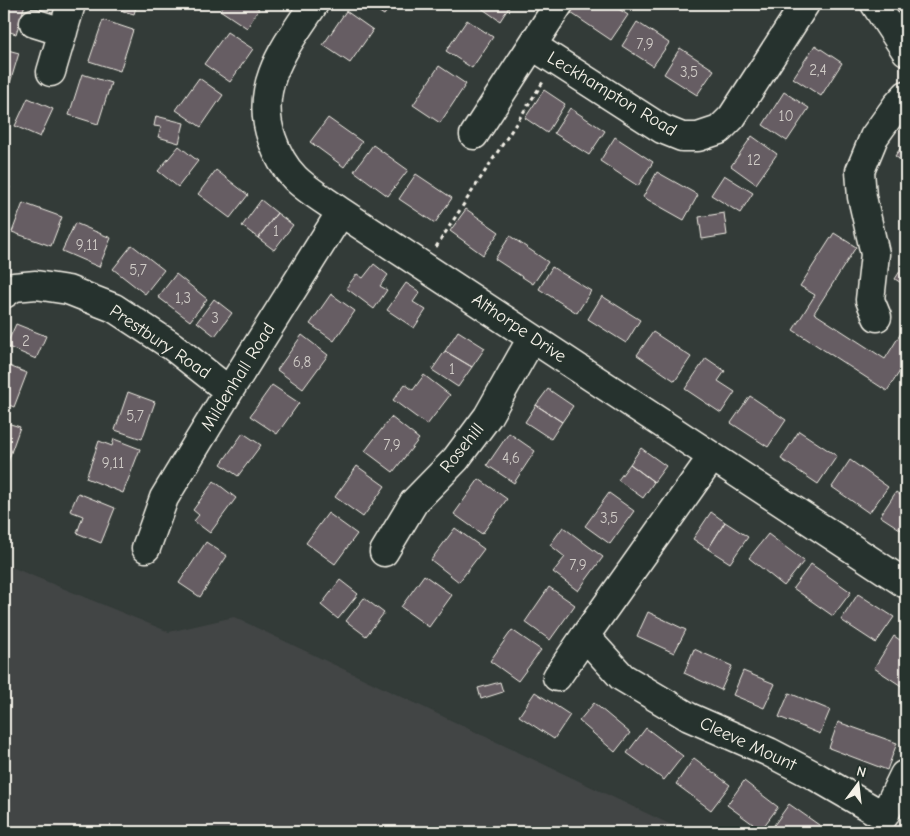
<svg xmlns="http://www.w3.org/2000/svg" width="910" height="836" font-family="'Comic Neue',sans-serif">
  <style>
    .built { fill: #424545 }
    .building { fill: #665d63; stroke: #f4f1e8 }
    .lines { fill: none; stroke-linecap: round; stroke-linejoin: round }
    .minor-casing { stroke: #f4f1e8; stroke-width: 31 }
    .path { stroke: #f4f1e8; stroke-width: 3; stroke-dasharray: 4 4; stroke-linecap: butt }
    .minor { stroke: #26332d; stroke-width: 28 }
    .labels { text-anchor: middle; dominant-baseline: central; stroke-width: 5; stroke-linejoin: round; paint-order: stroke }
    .number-label { font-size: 15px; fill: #d0ccc7 }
    .street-label { font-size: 18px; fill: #f4f1e8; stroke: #26332d }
  </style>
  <rect width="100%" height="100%" fill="#333b38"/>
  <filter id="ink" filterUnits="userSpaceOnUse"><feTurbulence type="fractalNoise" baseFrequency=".02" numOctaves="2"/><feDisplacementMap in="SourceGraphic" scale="10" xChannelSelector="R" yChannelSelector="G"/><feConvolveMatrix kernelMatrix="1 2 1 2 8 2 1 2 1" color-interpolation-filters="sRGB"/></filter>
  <g filter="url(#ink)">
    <!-- built -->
    <path class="built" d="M4 564 169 632 234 617 686 832H4Z"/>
    <!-- building -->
    <path class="building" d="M4 4H25L16 34 4 30Z
      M106 4H137L134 14 105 6Z
      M225 4H251L259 9 247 28 220 10Z
      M367 4H392L384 15Z
      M478 4H511L500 21 477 5Z
      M578 4H611L628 15 611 40 571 13Z
      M346 11 373 30 350 63 323 45Z
      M103 20 133 30 120 71 89 61Z
      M467 20 493 37 472 68 446 51Z
      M637 22 669 43 653 66 622 46Z
      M227 32 253 49 230 82 204 64Z
      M815 45 842 63 821 96 793 78Z
      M680 48 714 70 697 95 664 74Z
      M4 49 19 53 7 93 4 92Z
      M439 66 466 84 440 123 413 105Z
      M82 74 111 83 98 124 69 115Z
      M199 78 223 95 201 127 176 110Z
      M544 90 565 104 547 133 525 118Z
      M784 92 809 108 787 141 763 125Z
      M28 98 53 109 40 137 15 126Z
      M570 108 605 131 589 155 554 133Z
      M156 116 184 123 179 143 158 137 161 127 154 126Z
      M328 118 362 142 344 167 310 142Z
      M752 136 777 154 756 184 731 166Z
      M615 137 653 162 638 186 600 161Z
      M906 140V164L895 156Z
      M373 145 408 170 388 196 354 171Z
      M179 146 198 161 178 187 158 171Z
      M216 170 248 195 230 218 198 194Z
      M657 172 698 195 684 220 643 197Z
      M416 174 452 198 435 223 399 199Z
      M724 175 753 193 740 213 711 195Z
      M4 184 10 187 4 204Z
      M261 200 277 213 258 238 242 226Z
      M23 203 62 217 51 246 12 232Z
      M466 209 499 232 483 255 450 231Z
      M277 213 293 225 274 250 258 238Z
      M724 213 727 235 702 239 699 217Z
      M75 223 111 238 99 267 62 251Z
      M834 233 856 247 814 313 885 359 906 325V362L887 391 793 330 815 295 800 286Z
      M510 236 548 262 533 284 495 259Z
      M132 245 164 270 145 294 113 269Z
      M906 262V286L895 279Z
      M374 264 388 275 380 286 387 290 374 309 346 288 357 274 363 278Z
      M552 267 591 291 577 313 539 289Z
      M176 274 207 299 190 321 158 297Z
      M406 283 420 292 413 302 426 310 414 328 387 310Z
      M331 294 355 311 334 341 310 324Z
      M602 296 640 320 626 343 588 319Z
      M214 299 232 313 215 336 197 322Z
      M16 324 46 336 36 359 6 346Z
      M458 331 485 348 472 367 445 351Z
      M653 332 691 357 675 381 637 355Z
      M302 335 328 355 303 389 277 370Z
      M445 351 472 367 458 387 432 370Z
      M706 358 725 371 718 381 735 392 721 413 685 389Z
      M4 364 27 373 14 407 4 403Z
      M424 375 450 395 427 425 393 400 405 384 413 390Z
      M272 385 299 403 277 434 250 416Z
      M548 389 573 406 562 422 536 405Z
      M128 392 155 402 142 439 115 430Z
      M750 396 786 420 768 447 731 423Z
      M536 405 562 422 551 439 525 422Z
      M391 417 419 439 393 472 365 451Z
      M4 422 20 427 7 464 4 463Z
      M799 431 837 456 818 484 781 459Z
      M243 433 261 445 238 476 221 464Z
      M509 433 535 451 514 483 487 465Z
      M114 439 140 449 123 493 86 478 99 441 112 446Z
      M641 448 666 466 654 482 630 464Z
      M850 460 888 487 869 513 832 487Z
      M630 464 654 482 643 498 618 480Z
      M357 466 385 486 363 517 335 497Z
      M479 479 507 499 482 534 454 514Z
      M214 481 236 498 210 533 194 521 199 515 193 510Z
      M896 492 906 499V533L880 516Z
      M78 493 115 508 101 543 77 533 83 516 70 511Z
      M609 493 634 511 610 544 585 526Z
      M711 512 725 522 708 549 693 539Z
      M328 513 357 534 335 564 306 543Z
      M725 522 748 537 730 563 708 549Z
      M563 527 603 557 578 591 553 572 565 557 550 545Z
      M455 528 484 549 459 582 431 560Z
      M768 534 804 561 784 586 749 558Z
      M206 542 227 556 200 597 179 583Z
      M811 564 851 592 833 616 793 588Z
      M424 575 452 595 429 627 401 607Z
      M340 580 358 594 338 619 321 605Z
      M549 587 575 605 550 640 525 622Z
      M858 594 894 617 876 643 841 620Z
      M364 598 384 613 366 636 346 621Z
      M648 612 686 630 674 653 637 636Z
      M512 630 541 650 518 681 490 661Z
      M894 636 906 644V689L874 668Z
      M694 649 732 666 721 690 684 673Z
      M743 671 775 684 764 708 733 695Z
      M500 682 503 692 481 699 478 688Z
      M535 692 570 715 554 739 519 716Z
      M789 693 830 710 820 734 779 717Z
      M594 703 630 733 615 752 579 721Z
      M838 722 897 743 887 770 829 748Z
      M646 728 683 756 664 780 627 753Z
      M694 758 730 785 711 810 676 784Z
      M744 781 778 807 761 830 727 805Z
      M789 804 829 832H778L772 828Z"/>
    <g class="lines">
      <!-- minor casing -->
      <g class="minor-casing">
        <path id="minor" d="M314 4C286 46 253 86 272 139 277 154 284 167 295 178 308 191 326 201 341 212L906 584
          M875 4 906 51
          M34 23 63 32
          M533 46 662 129 682 137H698L719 130 732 117 805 4
          M51 72 71 4
          M474 135 559 4
          M4 294 14 287 36 285 68 290 114 308 172 346 229 391
          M877 317 870 300 875 254 862 197 860 171 874 137 897 105 906 95
          M712 457 585 636 622 677 689 717 769 752 815 776 884 816 904 775
          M146 548 164 498 229 391 341 212
          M384 552 414 502 456 459 488 416 532 338
          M557 677 585 636"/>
      </g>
      <!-- path -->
      <path class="path" d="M436 247 543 82"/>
      <!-- minor -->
      <use href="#minor" class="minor"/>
    </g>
  </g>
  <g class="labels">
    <!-- number labels -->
    <g class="number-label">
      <text x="645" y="44">7,9</text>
      <text x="818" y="70">2,4</text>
      <text x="689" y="72">3,5</text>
      <text x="786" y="116">10</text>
      <text x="754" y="160">12</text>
      <text x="276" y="231">1</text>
      <text x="87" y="245">9,11</text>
      <text x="138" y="270">5,7</text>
      <text x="183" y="298">1,3</text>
      <text x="215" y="318">3</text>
      <text x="26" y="341">2</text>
      <text x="302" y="362">6,8</text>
      <text x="452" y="369">1</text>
      <text x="135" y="416">5,7</text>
      <text x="392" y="445">7,9</text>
      <text x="511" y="458">4,6</text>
      <text x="113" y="463">9,11</text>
      <text x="609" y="518">3,5</text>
      <text x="578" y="565">7,9</text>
    </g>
    <!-- street labels -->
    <g class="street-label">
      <text transform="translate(612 94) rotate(31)">Leckhampton Road</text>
      <text transform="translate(519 328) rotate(34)">Althorpe Drive</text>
      <text transform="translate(160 342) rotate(34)">Prestbury Road</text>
      <text transform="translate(238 377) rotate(-58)">Mildenhall Road</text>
      <text transform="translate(462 448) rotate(-51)">Rosehill</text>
      <text transform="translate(748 744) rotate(25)">Cleeve Mount</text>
    </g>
  </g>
  <!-- margin -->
  <rect width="910" height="836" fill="none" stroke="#26332d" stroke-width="20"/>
  <rect x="10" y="10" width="890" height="816" fill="none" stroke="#f4f1e8" stroke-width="2" filter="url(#ink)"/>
  <!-- north arrow -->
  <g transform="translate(858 784) rotate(15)" stroke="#26332d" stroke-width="4" paint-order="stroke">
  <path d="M0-4L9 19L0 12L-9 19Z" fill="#f4f1e8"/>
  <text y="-8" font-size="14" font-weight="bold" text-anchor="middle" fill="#f4f1e8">N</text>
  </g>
</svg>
